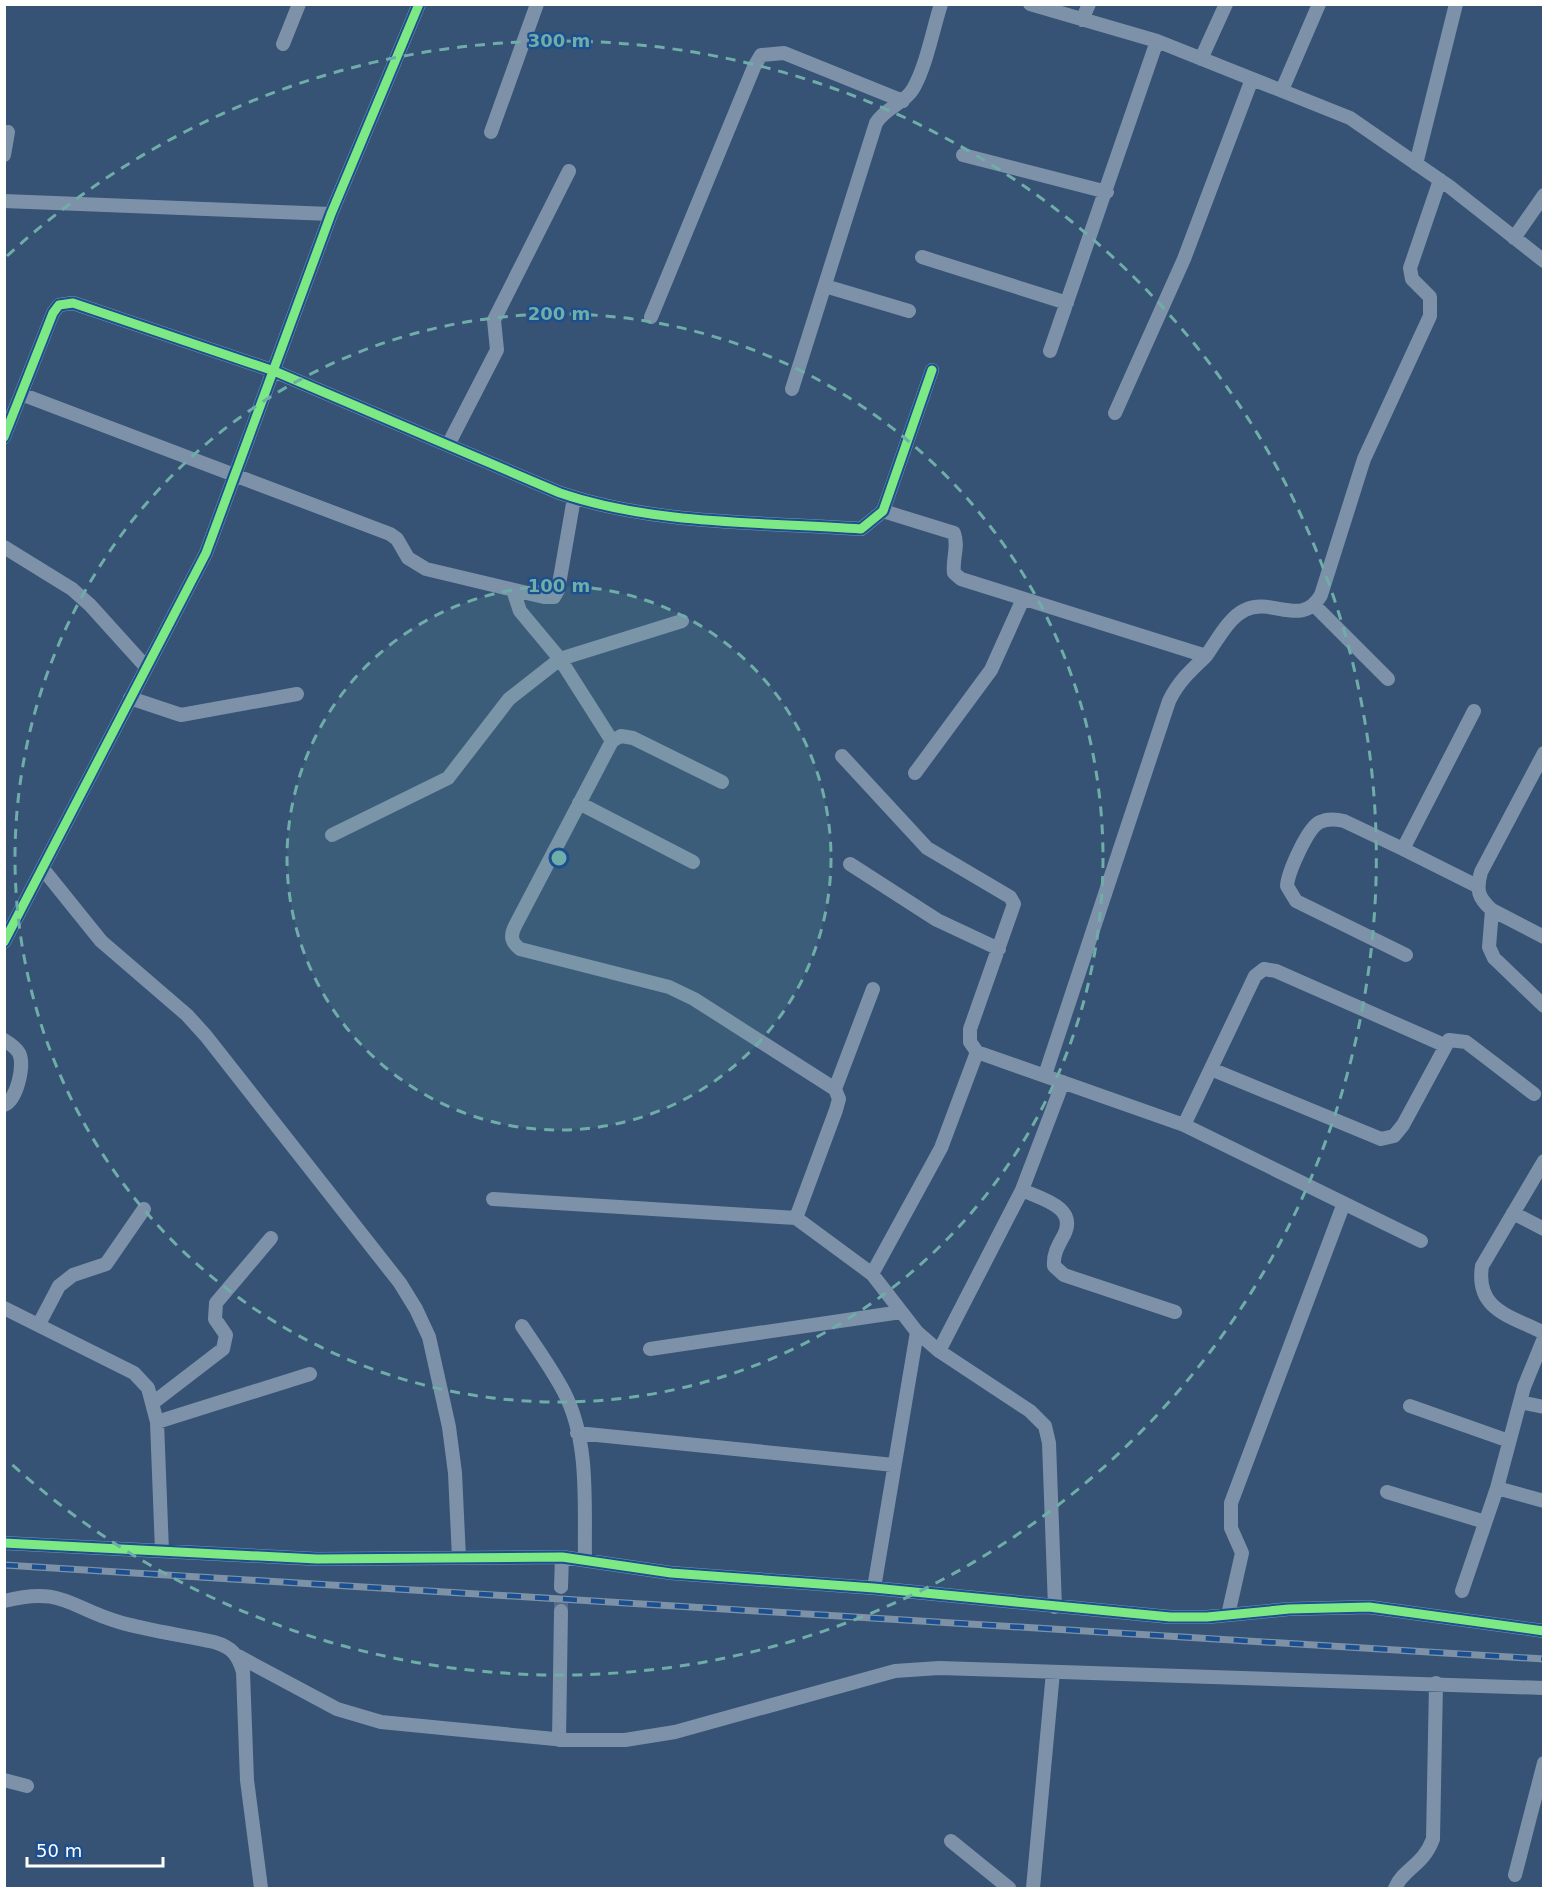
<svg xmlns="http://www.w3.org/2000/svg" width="1548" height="1893" font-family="'DejaVu Sans',sans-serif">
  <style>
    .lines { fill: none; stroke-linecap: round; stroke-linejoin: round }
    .minor-tunnel { stroke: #546c89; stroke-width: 14; stroke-dasharray: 14 7; stroke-linecap: butt }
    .minor { stroke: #7d92a8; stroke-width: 14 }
    .rail-casing { stroke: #7e92a7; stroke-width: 7 }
    .rail { stroke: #1b4f8f; stroke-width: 4.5; stroke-dasharray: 14; stroke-linecap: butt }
    .cycleway-casing { stroke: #1b4f8f; stroke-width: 13 }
    .cycleway { stroke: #7ce984; stroke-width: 9 }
    .ring { fill: none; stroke: #6fada8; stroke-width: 3; stroke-dasharray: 10 8 }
    .centre { fill: #6fada8; stroke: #1b4f8f; stroke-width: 3 }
    .ring-label { font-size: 18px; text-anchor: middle; font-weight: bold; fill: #6fada8; stroke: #1b4f8f; stroke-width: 4.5; stroke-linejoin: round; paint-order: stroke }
  </style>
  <rect width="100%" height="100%" fill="#365274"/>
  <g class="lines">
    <!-- minor-tunnel -->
    <path class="minor-tunnel" d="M561 1611V1587"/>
    <!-- minor -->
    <path class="minor" d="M1030 4 1157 41 1350 118 1450 187 1544 261
      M1082 20 1089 4
      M283 44 299 4
      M1201 59 1226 4
      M1282 90 1319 4
      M491 132 537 4
      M4 155 8 132
      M963 155 1107 192
      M1416 164 1456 4
      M4 201 331 214
      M1514 238 1544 195
      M922 257 1067 303
      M825 286 909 311
      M651 317 754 67 761 55 784 53 903 101
      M1050 351 1157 41
      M792 389 876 123C886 107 904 104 913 89 926 67 933 29 941 4
      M21 394 390 534 397 539 408 558 426 569 544 597H554L558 590 574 498
      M1115 413 1184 259 1252 79
      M4 437 53 313 59 305 73 303 274 371 560 493C654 525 762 522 861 529L883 511 932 370
      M448 445 497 350 494 320 569 171
      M883 511 954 533C959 547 952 559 954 573L961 579 1206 656C1191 670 1178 682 1169 701L1045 1075
      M4 547 72 589 90 605 146 667
      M513 590 520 611 560 659 612 741 515 926C510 936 511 942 520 949L669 987 694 999 835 1089 839 1099 836 1110 796 1218
      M1315 606 1388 679
      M1206 656C1216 642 1229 617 1245 610 1272 597 1302 628 1321 595L1364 459 1430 316V297L1412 279 1410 268 1440 180
      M130 698 181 715 297 694
      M1474 711 1403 849 1477 886
      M612 741 621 736 633 738 722 782
      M842 756 927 848 1010 897 1014 904 970 1029V1042L977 1052 1184 1125 1421 1241
      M915 773 991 670 1023 599
      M579 803 693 862
      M332 835 448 778 509 699 560 659 682 621
      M1403 849 1344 821C1336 819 1328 818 1320 822 1308 827 1288 872 1287 886L1296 901 1406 955
      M850 864 937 920 999 949
      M43 869 101 941 187 1015 206 1036 400 1283 416 1309 429 1337 449 1427 455 1473 459 1558
      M1492 910C1478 898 1476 890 1481 872L1544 753
      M1544 937 1492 910 1489 947 1494 958 1544 1006
      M4 942 206 553 331 214 419 4
      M4 1040C9 1043 16 1048 19 1053 25 1065 17 1100 4 1105
      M1211 1069 1381 1139 1394 1136 1403 1125 1449 1040 1466 1042 1534 1094
      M835 1089 873 989
      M1184 1125 1255 976 1264 969 1276 971 1444 1045
      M1544 1161 1482 1266C1475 1311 1512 1316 1544 1333
      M1022 1190C1041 1199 1078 1207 1064 1235 1058 1246 1053 1254 1054 1266L1064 1275 1175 1312
      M493 1199 796 1218 872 1274 917 1332 939 1351 1030 1411 1045 1426 1049 1443 1055 1607
      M1513 1213 1544 1229
      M872 1274 941 1148 977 1052
      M4 1308 134 1373 148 1388 157 1422 162 1551
      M39 1324 59 1286 73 1275 106 1264 144 1209
      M522 1326C536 1347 552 1369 564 1392 590 1442 584 1505 585 1560
      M650 1349 901 1312
      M939 1351 1022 1190 1063 1082
      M154 1402 223 1349 226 1335 215 1319 216 1303 271 1238
      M1520 1402 1544 1407
      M1410 1406 1509 1441
      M157 1422 310 1374
      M577 1433 894 1465
      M1497 1488 1544 1501
      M1387 1492 1485 1522
      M4 1543 317 1559 562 1557 671 1573 874 1588 1170 1617H1207L1289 1609 1369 1607 1544 1631
      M561 1587 562 1557
      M874 1588 917 1332
      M1462 1591 1497 1488 1524 1387 1544 1338
      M4 1601C63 1586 68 1607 119 1622 150 1631 183 1635 214 1642 232 1647 238 1655 243 1672L247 1780 261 1888
      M1228 1615 1242 1553 1231 1528V1503L1344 1203
      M238 1656 337 1709 381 1722 565 1740H625L675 1732 895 1671 939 1668 1544 1688
      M559 1740 561 1611
      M4 1780 27 1786
      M951 1841 1009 1888
      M1515 1875 1544 1763
      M1033 1888 1053 1672
      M1395 1888C1404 1868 1423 1866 1433 1839L1436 1683"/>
    <!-- rail casing -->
    <g class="rail-casing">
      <path id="rail" d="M4 1565 1544 1659"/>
    </g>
    <!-- rail -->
    <use href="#rail" class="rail"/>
    <!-- cycleway casing -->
    <g class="cycleway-casing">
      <path id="cycleway" d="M4 437 53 313 59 305 73 303 274 371 560 493C654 525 762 522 861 529L883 511 932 370
        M4 942 206 553 331 214 419 4
        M4 1543 317 1559 562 1557 671 1573 874 1588 1170 1617H1207L1289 1609 1369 1607 1544 1631"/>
    </g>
    <!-- cycleway -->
    <use href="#cycleway" class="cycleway"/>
  </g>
  <!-- distance rings -->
  <circle cx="559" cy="858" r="272" fill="#6fada8" fill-opacity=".12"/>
  <g class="ring">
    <circle cx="559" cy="858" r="272"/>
    <circle cx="559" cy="858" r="544"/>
    <path d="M7 256A817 817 0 1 1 7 1460"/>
  </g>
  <circle cx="559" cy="858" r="9" class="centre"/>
  <g class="ring-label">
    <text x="559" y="47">300 m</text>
    <text x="559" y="320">200 m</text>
    <text x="559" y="592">100 m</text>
  </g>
  <!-- border -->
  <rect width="1548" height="1893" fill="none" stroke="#ffffff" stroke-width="12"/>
  <!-- scale -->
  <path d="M27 1857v9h136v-9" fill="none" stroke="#ffffff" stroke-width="3"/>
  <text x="36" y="1857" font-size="18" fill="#ffffff" stroke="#1b4f8f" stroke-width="4.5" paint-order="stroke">50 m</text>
</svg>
